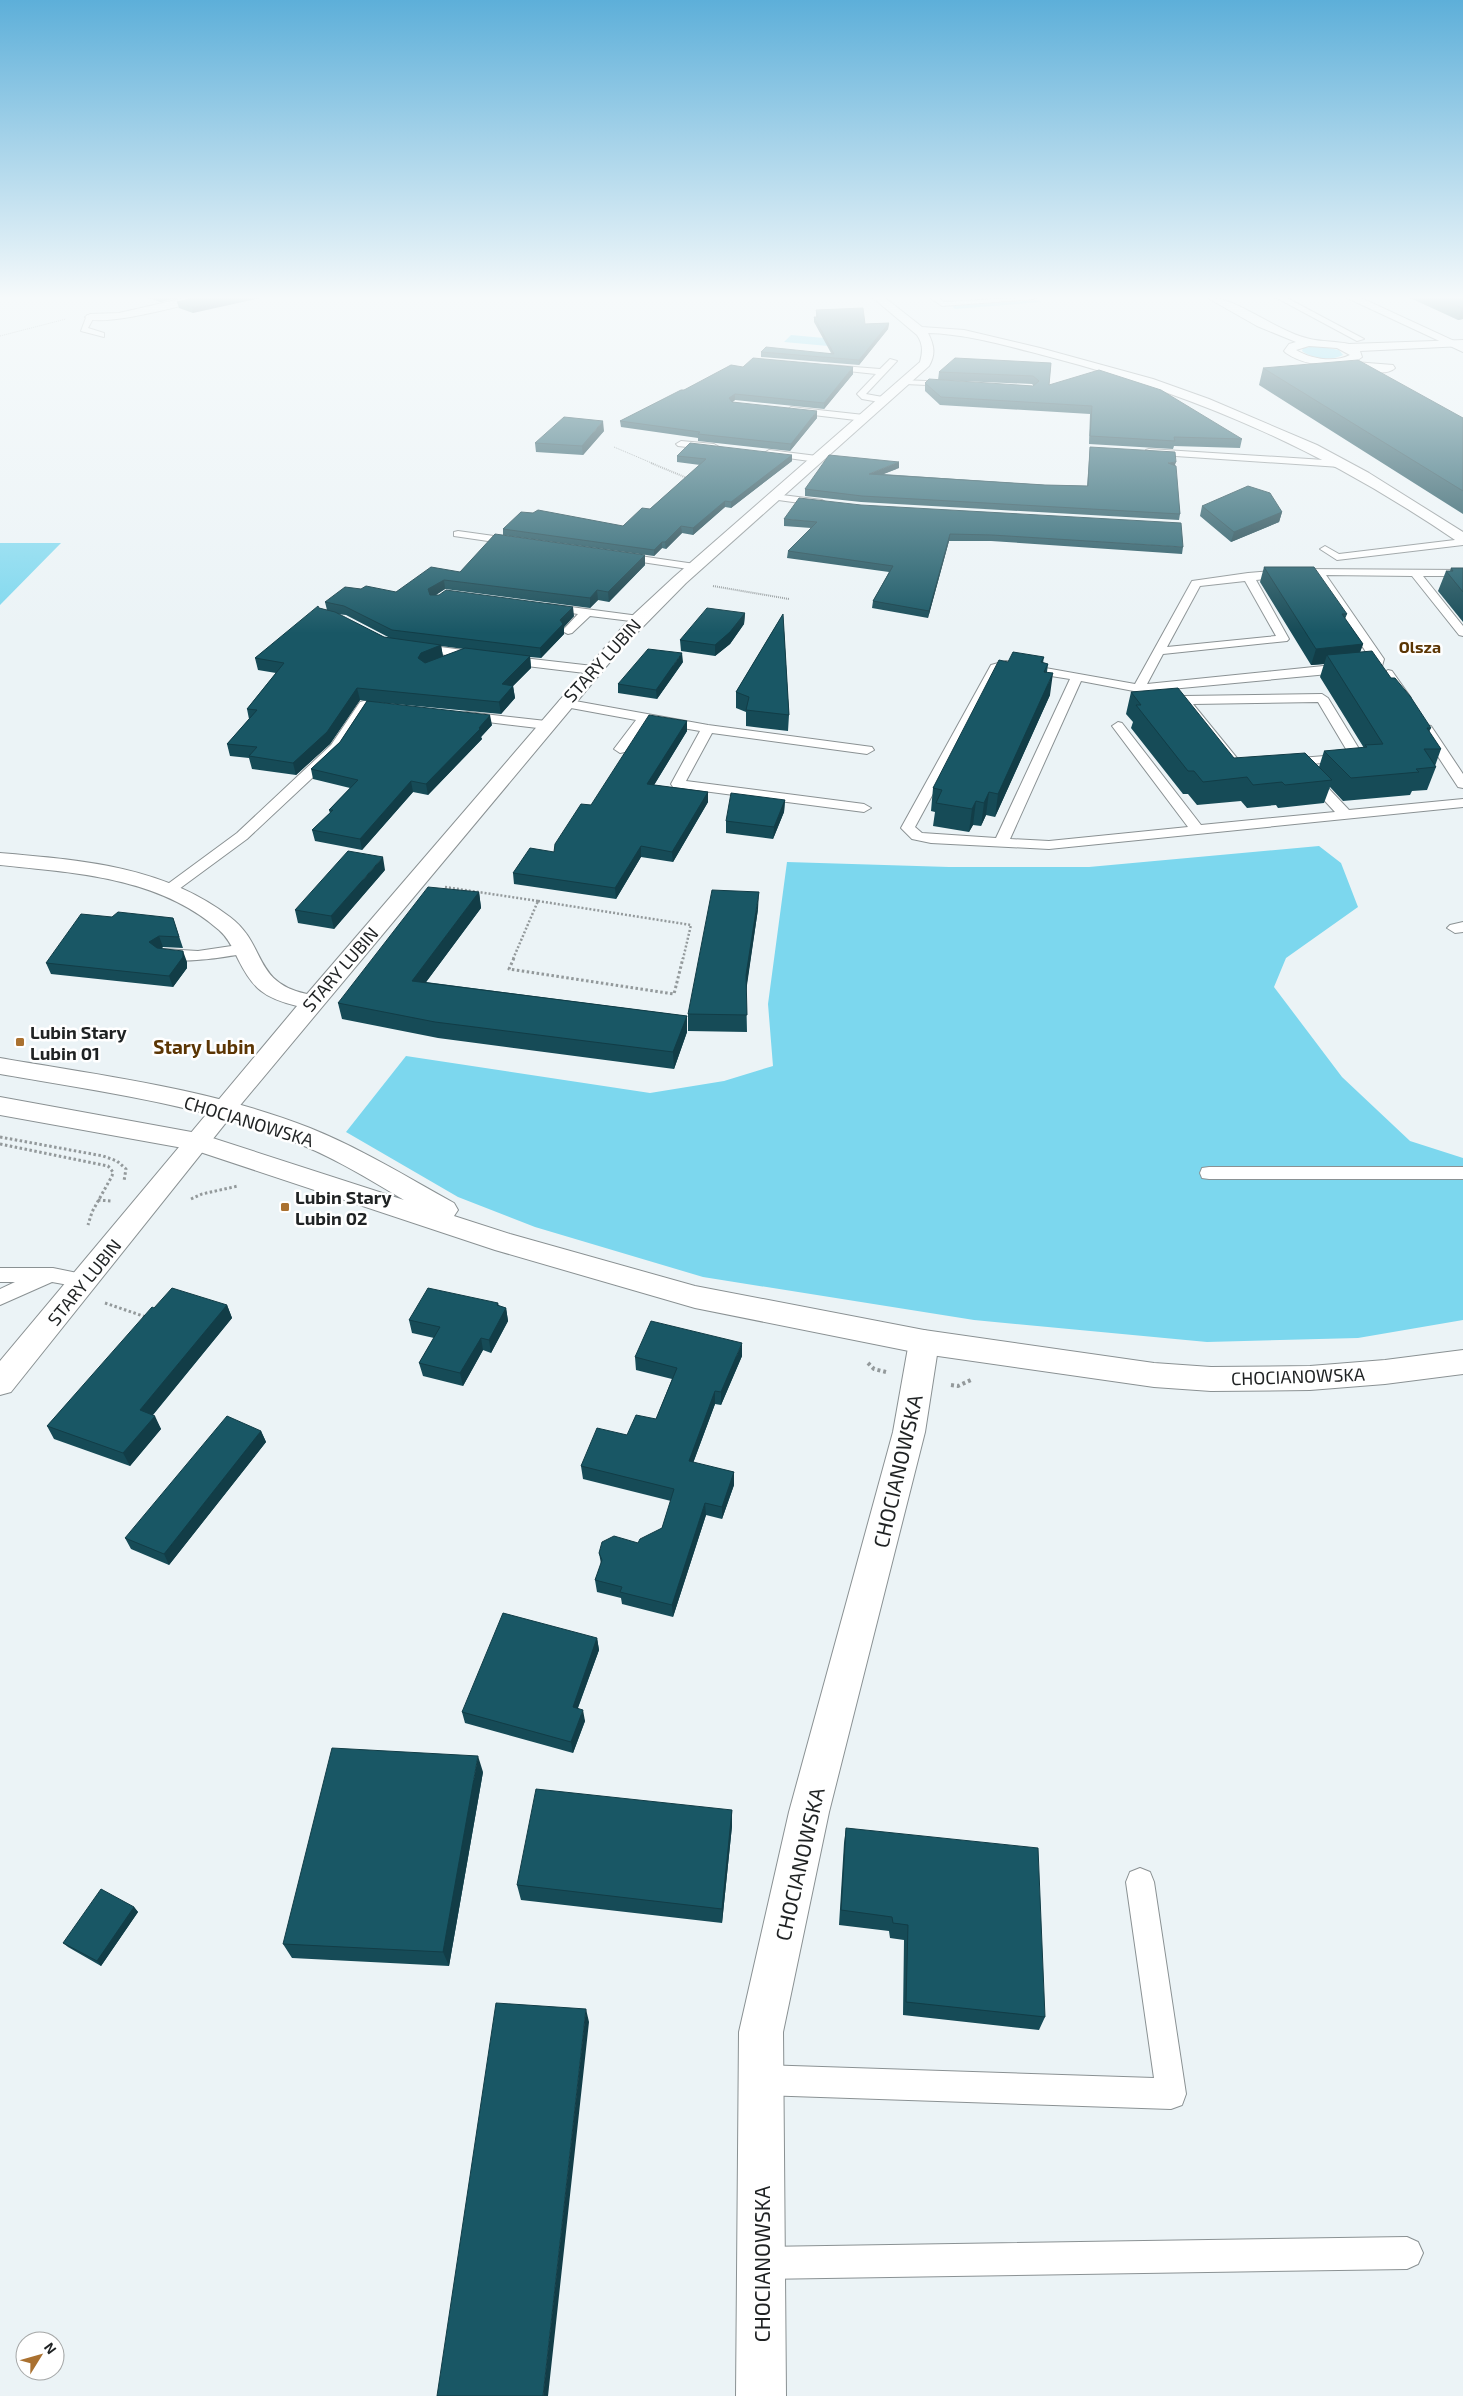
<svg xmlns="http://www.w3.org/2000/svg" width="1463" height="2396" font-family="'Exo 2',sans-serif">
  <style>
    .green { fill: #7cd7ee }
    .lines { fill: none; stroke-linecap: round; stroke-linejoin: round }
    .service-casing { stroke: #8a9193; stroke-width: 2 }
    .minor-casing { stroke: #8a9193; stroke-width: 2 }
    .tertiary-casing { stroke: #8a9193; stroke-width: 2 }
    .path-far4 { stroke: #93999b; stroke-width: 1; stroke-dasharray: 1 1; stroke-linecap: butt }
    .path-far3 { stroke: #93999b; stroke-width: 2; stroke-dasharray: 1 1; stroke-linecap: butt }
    .path-far2 { stroke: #93999b; stroke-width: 2.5; stroke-dasharray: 2 2; stroke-linecap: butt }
    .path-far1 { stroke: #93999b; stroke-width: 3; stroke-dasharray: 2.5 2.5; stroke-linecap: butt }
    .path { stroke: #93999b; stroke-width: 4; stroke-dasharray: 3 3; stroke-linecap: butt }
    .service { fill: #fff; fill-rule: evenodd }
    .minor { fill: #fff; fill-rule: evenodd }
    .tertiary { fill: #fff; fill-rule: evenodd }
    .wall { fill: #164b57; fill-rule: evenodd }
    .shaded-wall { fill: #123d47 }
    .building { fill: #195765; stroke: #123d47 }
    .poi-dot { fill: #aa7130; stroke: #fff; stroke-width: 2 }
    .labels { text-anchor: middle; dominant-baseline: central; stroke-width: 5; stroke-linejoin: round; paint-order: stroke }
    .far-neighbourhood-label { font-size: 16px; font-weight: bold; fill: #5b3503; stroke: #fff }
    .street-label { font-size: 18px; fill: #1f2223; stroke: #fff }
    .poi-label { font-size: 18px; font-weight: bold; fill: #1f2223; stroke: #fff; text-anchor: start }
    .neighbourhood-label { font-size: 19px; font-weight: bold; fill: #5b3503; stroke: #fff }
    .near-street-label { font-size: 21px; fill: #1f2223; stroke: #fff }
  </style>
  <rect width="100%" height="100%" fill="#ebf3f6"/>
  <!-- green -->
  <path class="green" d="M1036 300 1042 302 955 309 952 306Z
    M791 335 846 340 839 347 784 342Z
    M1317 346 1339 350 1343 355C1331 361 1313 359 1302 351L1303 348Z
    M0 543H61L0 605Z
    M1319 846 1341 863 1358 907 1286 958 1274 987 1342 1077 1410 1141 1463 1158V1320L1358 1338 1207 1342 974 1320 703 1277 535 1227 458 1197 346 1132 406 1056 650 1093 724 1081 773 1066 768 1004 787 862 949 867H1089Z"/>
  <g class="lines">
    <!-- service casing -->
    <g class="service-casing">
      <path id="service" d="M929 297H938L944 302 1037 297 1033 299 942 306Z
        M1275 297H1285L1364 339 1357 341Z
        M87 315 94 317 88 328 104 333V337L81 331Z
        M890 359 897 361 866 394 888 398V402L885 403 862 399 857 394 876 374 829 369 825 367 829 365 880 369Z
        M902 380 949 382 953 384 949 386 905 384 901 382Z
        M791 407 864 415 868 418 864 421 788 412 787 410Z
        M681 441 714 444 719 447 714 450 678 446 676 444Z
        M1149 449 1340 461 1345 464 1340 467 1146 454V450Z
        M769 450 817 456 822 459 817 462 766 455 764 453Z
        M774 494 822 500 827 503 822 506 771 499 769 497Z
        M458 531 515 539 520 542 515 545 454 536V532Z
        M1463 539V545L1337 560 1320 549 1325 546 1339 554Z
        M619 553 695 564 700 567 695 570 615 558 614 556Z
        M1299 569 1463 570V576H1423L1463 626V636L1459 635 1412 576 1326 575 1384 659 1382 666 1371 670 1139 692 1081 681 1010 839 1049 841 1188 827 1112 726 1118 722 1122 723 1201 825 1335 812 1302 776 1309 772 1314 773 1349 810 1463 799V807L1049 849 931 843 912 839 901 828 991 665 1006 661 1135 684 1192 581 1248 573ZM1299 575H1315L1372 661 1147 684 1163 654 1287 641 1289 639 1256 580ZM1245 581 1276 636 1167 647 1200 586ZM1006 669 1070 679 996 838 922 833 915 827 1000 670Z
        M548 604 639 616 645 619 639 622 590 616 572 633 568 634 562 631 578 614 544 609 542 607Z
        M418 644 478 652 484 656 478 660 414 650 412 648 414 646Z
        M505 656 593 666 599 670 593 674 501 663 499 660 501 657Z
        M1388 670 1392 671 1409 695 1411 698 1409 701H1401L1382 674Z
        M1322 694 1328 698 1364 757 1362 760 1232 770 1178 700 1184 696ZM1318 702 1349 754 1241 763 1193 704Z
        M564 699 708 725 872 747 874 750 867 754 712 733 686 781 864 804 871 808 864 812 673 787 671 784 700 731 648 722 625 752 620 753 614 749 636 720 560 706 558 703 560 700Z
        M364 701 390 704 396 708 390 712 368 709 341 751 247 839 175 892H165L163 889 165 886 237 833 331 745 360 702Z
        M467 712 546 721 552 725 546 729 463 719 461 716 463 713Z
        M1426 725 1431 726 1463 774V788L1458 787 1420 729Z
        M1463 922V932L1455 933 1447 928 1450 925Z
        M245 944 253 949 251 952C234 956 165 968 155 954L163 949 198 951Z
        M1209 1167H1463V1179H1209L1202 1178 1200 1173 1202 1168Z
        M0 1268H53L92 1276 95 1281 92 1286 85 1288 52 1282 0 1305V1289L15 1282H0Z
        M1140 1868 1150 1872 1154 1882 1186 2094 1182 2105 1171 2109 762 2095 751 2091 747 2080 751 2069 762 2065 1154 2078 1126 1882 1130 1872Z
        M1407 2237 1418 2242 1423 2253 1418 2264 1407 2269 761 2279 750 2274 745 2263 750 2252 761 2247Z"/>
    </g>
    <!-- minor casing -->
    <g class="minor-casing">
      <path id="minor" d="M189 297H209L204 300C184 305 97 329 85 317L90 314 119 313Z
        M872 297H884L922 327 964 330 1040 348 1153 379 1209 399 1317 445 1369 473 1463 532V544L1458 542C1328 453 1203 397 1050 357 1011 347 969 334 928 333 934 345 936 354 929 366L686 583 620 650 232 1115 11 1392 0 1395V1361L297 1006C264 998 253 989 238 959 233 948 228 938 219 930 159 877 76 873 0 865V853C81 860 164 866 230 917 267 945 252 982 307 994L633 615 674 577 920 362C923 351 923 344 917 335Z
        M1206 297C1238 297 1276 332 1310 339 1323 342 1336 341 1349 344L1463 340V346L1360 351 1362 357 1355 362 1393 365 1395 368C1384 379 1352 366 1338 366 1319 365 1302 364 1286 353L1284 351 1289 344 1296 342 1257 326ZM1309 346 1337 348 1350 355C1334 363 1311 359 1296 350Z
        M924 1330 935 1334 939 1342 925 1432 829 1812 783 2032 786 2396H736L739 2032 789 1812 893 1432 909 1342 913 1334Z"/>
    </g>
    <!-- tertiary casing -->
    <g class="tertiary-casing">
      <path id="tertiary" d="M1345 297H1359L1463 345V352Z
        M0 1058C104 1076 211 1089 310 1128 360 1148 407 1177 454 1203L458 1210 454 1216 510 1234 695 1286 924 1330 1154 1363 1211 1367 1310 1366 1385 1360 1463 1350V1374L1385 1384 1310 1390 1211 1391 1154 1387 924 1354 695 1308 495 1250 194 1150 0 1115V1097L197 1133 404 1200C367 1178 330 1155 289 1140 197 1104 97 1091 0 1074Z"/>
    </g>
    <!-- path-far4 -->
    <path class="path-far4" d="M0 336 66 319
      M614 447 654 464"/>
    <!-- path-far3 -->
    <path class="path-far3" d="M651 463 687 478
      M713 586 789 599"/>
    <!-- path-far2 -->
    <path class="path-far2" d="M445 887 538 901
      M538 901 691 925 683 959
      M513 959 538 901"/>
    <!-- path-far1 -->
    <path class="path-far1" d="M514 958 509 969 674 994 683 958
      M0 1137 103 1156 117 1161 126 1169 124 1181
      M0 1144 108 1166 113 1172 112 1176 92 1212 88 1225
      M191 1199 202 1194 238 1186
      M98 1200 111 1201
      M105 1303 146 1317"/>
    <!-- path -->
    <path class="path" d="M868 1363 874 1369 886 1372
      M951 1385 958 1386 971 1380"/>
    <!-- service -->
    <use href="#service" class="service"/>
    <!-- minor -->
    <use href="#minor" class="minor"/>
    <!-- tertiary -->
    <use href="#tertiary" class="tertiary"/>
  </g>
  <!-- wall -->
  <path class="wall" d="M146 297H180L160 302Z
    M198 297 193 313 179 308 177 302Z
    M1408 297H1463V319L1458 320Z
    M816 310 865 324 889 323 888 329 859 365 761 357V352L831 353 814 322V317H816Z
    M1051 363 1049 385 1242 439 1240 448 1174 446 1173 449 1089 444 1090 414 940 405 925 391V383L1033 386V385L1032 384 938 380 939 372Z
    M743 367 853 374 824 409 735 400 732 402 817 418 790 451 698 441V438L621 427 620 421 684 390Z
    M1263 368 1463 418V514L1259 385Z
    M604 431 583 455 536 452 535 443Z
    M1090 447 1175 466 1180 514 1179 520 861 502 805 496V489L899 468 883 474 1045 485 1087 486Z
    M792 455V461L731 508 725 507 693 535 682 533 666 549 662 548 654 556 503 535V529L623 526 650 509 700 465 677 462V456Z
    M1202 506 1282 512 1279 522 1231 542 1200 516Z
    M784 519 1183 547 1182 554 991 541H949L928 618 872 608 873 601 889 572 787 558 788 551 811 528 784 526Z
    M645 555V565L609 602 598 600 590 608 445 589 436 595 574 616 564 627V634L541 658 530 657 531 668 513 686 515 698 501 714 374 702 492 725 481 737 482 739 428 795 413 792 362 850 315 841 312 830 330 813 329 810 350 788 313 779 311 769 340 742 367 701 360 700 330 744 296 775 252 769 249 758 230 756 227 744 249 719 247 709 276 673 258 670 255 658 319 608 327 610 325 602 361 589 396 592 460 572ZM337 614 346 615 390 638 384 637ZM441 646 464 649 443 656Z
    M1264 567 1347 614 1345 619 1363 644 1360 652 1391 678 1431 728 1429 732 1441 749 1435 766 1436 767 1427 790 1412 791 1410 795 1343 801 1330 787 1324 803 1278 808 1276 805 1247 808 1241 801 1197 805 1188 794H1183L1131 728 1133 722 1126 714 1131 692 1234 758 1319 767 1324 751 1364 748 1320 677 1324 664 1311 665 1260 582Z
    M1451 568H1463V622L1438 591 1446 571H1450Z
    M745 613 744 624 730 644 715 656 681 651 680 640Z
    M783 614 789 715 788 731 746 726V712L736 708V692Z
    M1044 657 1043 663 1048 664 1047 672 1050 695 995 817 986 815 981 826 973 825 969 832 933 826 935 812 931 811 933 788 1008 662Z
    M683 662 657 699 618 693V684Z
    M687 721V731L654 785 708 792V802L673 862 641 857 616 899 514 884 513 873 554 852 591 805Z
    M785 800 784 812 773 839 726 833V821Z
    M385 870 334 929 298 923 295 910Z
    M479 892 481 908 426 982 687 1016V1032L674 1069 438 1038 342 1019 338 1003Z
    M758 909 746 989 747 1032 688 1031V1014Z
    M112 917 173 918 183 948 163 947 161 949 187 962V968L173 987 51 974 46 963Z
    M498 1303 499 1306 506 1308 508 1321 491 1353 483 1350 463 1386 423 1376 419 1363 434 1338 412 1333 409 1320Z
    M227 1305 232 1318 153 1415 161 1429 130 1466 54 1439 47 1426 154 1308Z
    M742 1356 721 1405 715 1404 693 1463 734 1472V1485L722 1519 706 1515 673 1617 622 1604 621 1598 597 1592 595 1580 601 1564 599 1553 638 1543 662 1528 671 1501 583 1479 581 1466 627 1435 656 1419 672 1379 636 1370 635 1357Z
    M261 1431 266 1442 169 1565 131 1549 125 1538Z
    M597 1638 599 1650 578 1708 585 1721 573 1753 465 1723 462 1712Z
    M483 1772 449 1966 292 1958 283 1944Z
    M732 1810V1826L722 1923 521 1900 517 1885Z
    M846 1828 1045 2017 1039 2030 903 2015 904 1940 890 1938 889 1931 839 1925 844 1843Z
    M134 1907 138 1912 101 1966 68 1947 63 1943Z"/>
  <!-- shaded-wall -->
  <path class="shaded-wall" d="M159 297H180L160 302Z
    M237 297H265L193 313 192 307Z
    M1462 308H1463V319L1458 320Z
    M889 323 888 329 859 365V360Z
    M853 367V374L824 409V403Z
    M735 394V400L729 405V398Z
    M817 411V418L790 451 791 444Z
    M603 421 604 431 583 455 582 446Z
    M792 455V461L731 508V502Z
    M899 462V468L869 480V474Z
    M1176 462 1174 468 1168 463Z
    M725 501V507L693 535V528Z
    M1282 512 1279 522 1231 542 1234 532Z
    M681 526 682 533 666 549 665 542Z
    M950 534 949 541 928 618 929 611Z
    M662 542V548L654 556V550Z
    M645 555V565L609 602 608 592Z
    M444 580 445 589 429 599 428 589Z
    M597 590 598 600 590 608V598Z
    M573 607 574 616 564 627V634L541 658 540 648 560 620Z
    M745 613 744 624 730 644 715 656V645Z
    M1363 644 1357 661 1327 655 1324 664 1311 665 1316 649Z
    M441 645 443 657 422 665 418 658 421 653Z
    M682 653 683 662 657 699 656 690Z
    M530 656 531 668 513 686 515 698 501 714 499 702 502 684Z
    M1053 673 1050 695 995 817 998 794Z
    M357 688 360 700 330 744 296 775 293 763Z
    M490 715 492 725 481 737 482 739 428 795 426 784Z
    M687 721V731L648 795 647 784Z
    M411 781 413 792 362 850 360 839Z
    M708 792V802L673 862 672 852Z
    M989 792 986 815 981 826 984 803Z
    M785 800 784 812 773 839 774 827Z
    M976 801 973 825 969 832 972 809Z
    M641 846V857L616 899 615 888Z
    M383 857 385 870 334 929 331 916Z
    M479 892 481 908 415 997 412 981Z
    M759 892 758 909 746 992V975Z
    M159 936 163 947 153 953 149 942Z
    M183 951 187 962V968L173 987 169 976Z
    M687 1016V1032L674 1069 673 1052Z
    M227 1305 232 1318 146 1423 140 1410Z
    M506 1308 508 1321 491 1353 489 1340Z
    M481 1338 483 1350 463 1386 460 1373Z
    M742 1343V1356L721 1405V1392Z
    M715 1391V1404L689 1474V1461Z
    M155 1416 161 1429 130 1466 123 1453Z
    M261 1431 266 1442 169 1565 164 1554Z
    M734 1472V1485L722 1519V1507Z
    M705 1503 706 1515 673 1617 672 1605Z
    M597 1638 599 1650 574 1718 573 1707Z
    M583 1710 585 1721 573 1753 571 1742Z
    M478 1756 483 1772 449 1966 443 1952Z
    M732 1810V1826L722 1923V1909Z
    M134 1907 138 1912 101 1966 97 1961Z
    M586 2009 589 2022 548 2396H543Z"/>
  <!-- building -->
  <path class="building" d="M198 297H237L192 307 177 302Z
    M1437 297H1463V308H1462Z
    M863 308 865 324 889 323 859 360 761 352 766 347 834 354 814 317H818L816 310Z
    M753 358 853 367 824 403 735 394 729 398 732 402 817 411 791 444 698 434 700 432 620 421 681 390H684L731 365 743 367Z
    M955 358 1051 363 1049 385 1099 370 1161 390 1242 439 1174 437 1175 441 1090 436 1092 406 941 397 925 383 929 379 1033 386 1039 381 1033 376 939 372Z
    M1358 360 1463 418V491L1263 368Z
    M564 417 603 421 582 446 535 443Z
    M690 443 792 455 731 502 725 501 693 528 681 526 665 542H662L654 550 503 529 521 512 533 513 538 510 623 526 642 508 650 509 706 459 677 456Z
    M1090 447 1175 452 1176 462 1168 463 1176 466 1180 514 862 496 805 489 829 455 899 462 869 474 1045 485 1088 486Z
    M1248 486 1270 493 1282 512 1234 532 1202 506Z
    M799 498 861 505 1181 523 1183 547 992 535 950 534 929 611 873 601 893 566 788 551 817 522 784 519Z
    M495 534 645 555 608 592 597 590 590 598 444 580 428 589 430 595H439L446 590 573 607 560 620 563 624 540 648 392 630 344 606 325 602 345 587 361 589 366 586 396 592 431 567 460 572Z
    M1264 567H1314L1347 614H1342L1363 644 1316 649Z
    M1451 568H1463V592L1446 571H1453Z
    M318 606 319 608 335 612 384 637 441 645 421 653 418 658 425 663 465 648 530 656 502 684 513 686 499 702 357 688 327 732 293 763 249 756 257 747 227 744 257 710 247 709 284 663 255 658Z
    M707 608 745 613 730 632 715 645 680 640Z
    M783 614 789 715 746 710 749 697 736 692Z
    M648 649 682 653 656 690 618 684Z
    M1372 651 1391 678H1395L1410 696 1431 728H1427L1441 749H1424L1436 767 1416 769 1419 772 1351 778 1324 751 1367 747 1365 745 1383 744 1327 655Z
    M1013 652 1044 657 1041 662 1048 664 1044 672 1053 673 998 794 989 792 984 803 976 801 972 809 936 803 942 790 933 788 999 660 1008 662Z
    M1178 688 1234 758 1305 753 1332 780 1285 785 1282 782 1253 785 1247 777 1203 782 1194 771H1188L1136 705H1141L1131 692Z
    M367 701 490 715 479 728 480 729 426 784 411 781 360 839 312 830 333 810H329L358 780 311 769 340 742Z
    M649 715 687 721 647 784 708 792 672 852 641 846 615 888 513 873 530 848 554 852 555 844 581 804 591 805Z
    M731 793 785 800 774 827 726 821Z
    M348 851 383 857 331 916 295 910Z
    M428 887 479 892 412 981 687 1016 673 1052 435 1022 338 1003Z
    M712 890 759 892 746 975 747 1015 688 1014Z
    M118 912 173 918 179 937 159 936 149 942 157 948 183 951V957L169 976 46 963 81 914 112 917Z
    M172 1288 227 1305 140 1410 155 1416 123 1453 47 1426 152 1307 154 1308Z
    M428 1288 498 1303 497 1305 506 1308 489 1340 481 1338 460 1373 419 1363 440 1327 409 1320Z
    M651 1321 742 1343 721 1392 715 1391 689 1461 734 1472 722 1507 705 1503 672 1605 620 1592 622 1587 595 1580 602 1560 599 1553 602 1542 614 1536 638 1543 640 1539 662 1528 674 1489 581 1466 597 1428 627 1435 636 1415 656 1419 677 1368 635 1357Z
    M227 1416 261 1431 164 1554 125 1538Z
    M503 1613 597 1638 573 1707 583 1710 571 1742 462 1712Z
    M332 1748 478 1756 443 1952 283 1944Z
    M536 1789 732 1810 722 1909 517 1885Z
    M846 1828 1038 1848 1045 2017 906 2002 908 1925 893 1923 892 1917 841 1910Z
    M101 1889 134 1907 97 1961 63 1943Z
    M496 2003 586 2009 543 2396H437Z"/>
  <!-- sky -->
  <linearGradient id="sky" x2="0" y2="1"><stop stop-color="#5dafd9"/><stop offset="0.47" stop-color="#f6fafb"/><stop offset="1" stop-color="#f6fafb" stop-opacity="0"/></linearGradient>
  <rect width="1463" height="633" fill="url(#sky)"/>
  <!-- markers -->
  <g class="poi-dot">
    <rect x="15" y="1037" width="10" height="10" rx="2.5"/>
    <rect x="280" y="1202" width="10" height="10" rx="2.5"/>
  </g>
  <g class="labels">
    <!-- far-neighbourhood labels -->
    <g class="far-neighbourhood-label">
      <text x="1420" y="646">Olsza</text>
    </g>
    <!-- street labels -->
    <g class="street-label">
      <text transform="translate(602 660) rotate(-48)">STARY LUBIN</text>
      <text transform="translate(340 969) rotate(-49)">STARY LUBIN</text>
      <text transform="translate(249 1121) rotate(17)">CHOCIANOWSKA</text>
      <text transform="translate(84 1282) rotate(-51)">STARY LUBIN</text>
      <text transform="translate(1298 1376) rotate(-2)">CHOCIANOWSKA</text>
    </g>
    <!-- poi labels -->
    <g class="poi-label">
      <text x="30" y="1032">Lubin Stary<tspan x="30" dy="21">Lubin 01</tspan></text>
      <text x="295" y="1197">Lubin Stary<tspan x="295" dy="21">Lubin 02</tspan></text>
    </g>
    <!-- neighbourhood labels -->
    <g class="neighbourhood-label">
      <text x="204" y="1046">Stary Lubin</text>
    </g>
    <!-- near-street labels -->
    <g class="near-street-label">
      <text transform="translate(897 1471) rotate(-77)">CHOCIANOWSKA</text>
      <text transform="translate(799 1864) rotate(-77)">CHOCIANOWSKA</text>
      <text transform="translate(761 2264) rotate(-90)">CHOCIANOWSKA</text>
    </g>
  </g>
  <!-- north arrow -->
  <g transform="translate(40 2356) rotate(53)"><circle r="24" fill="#ffffff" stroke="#a5a7a7"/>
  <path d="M0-4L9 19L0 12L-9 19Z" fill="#aa7130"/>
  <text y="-8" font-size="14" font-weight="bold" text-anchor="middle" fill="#1f2223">N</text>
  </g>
</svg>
